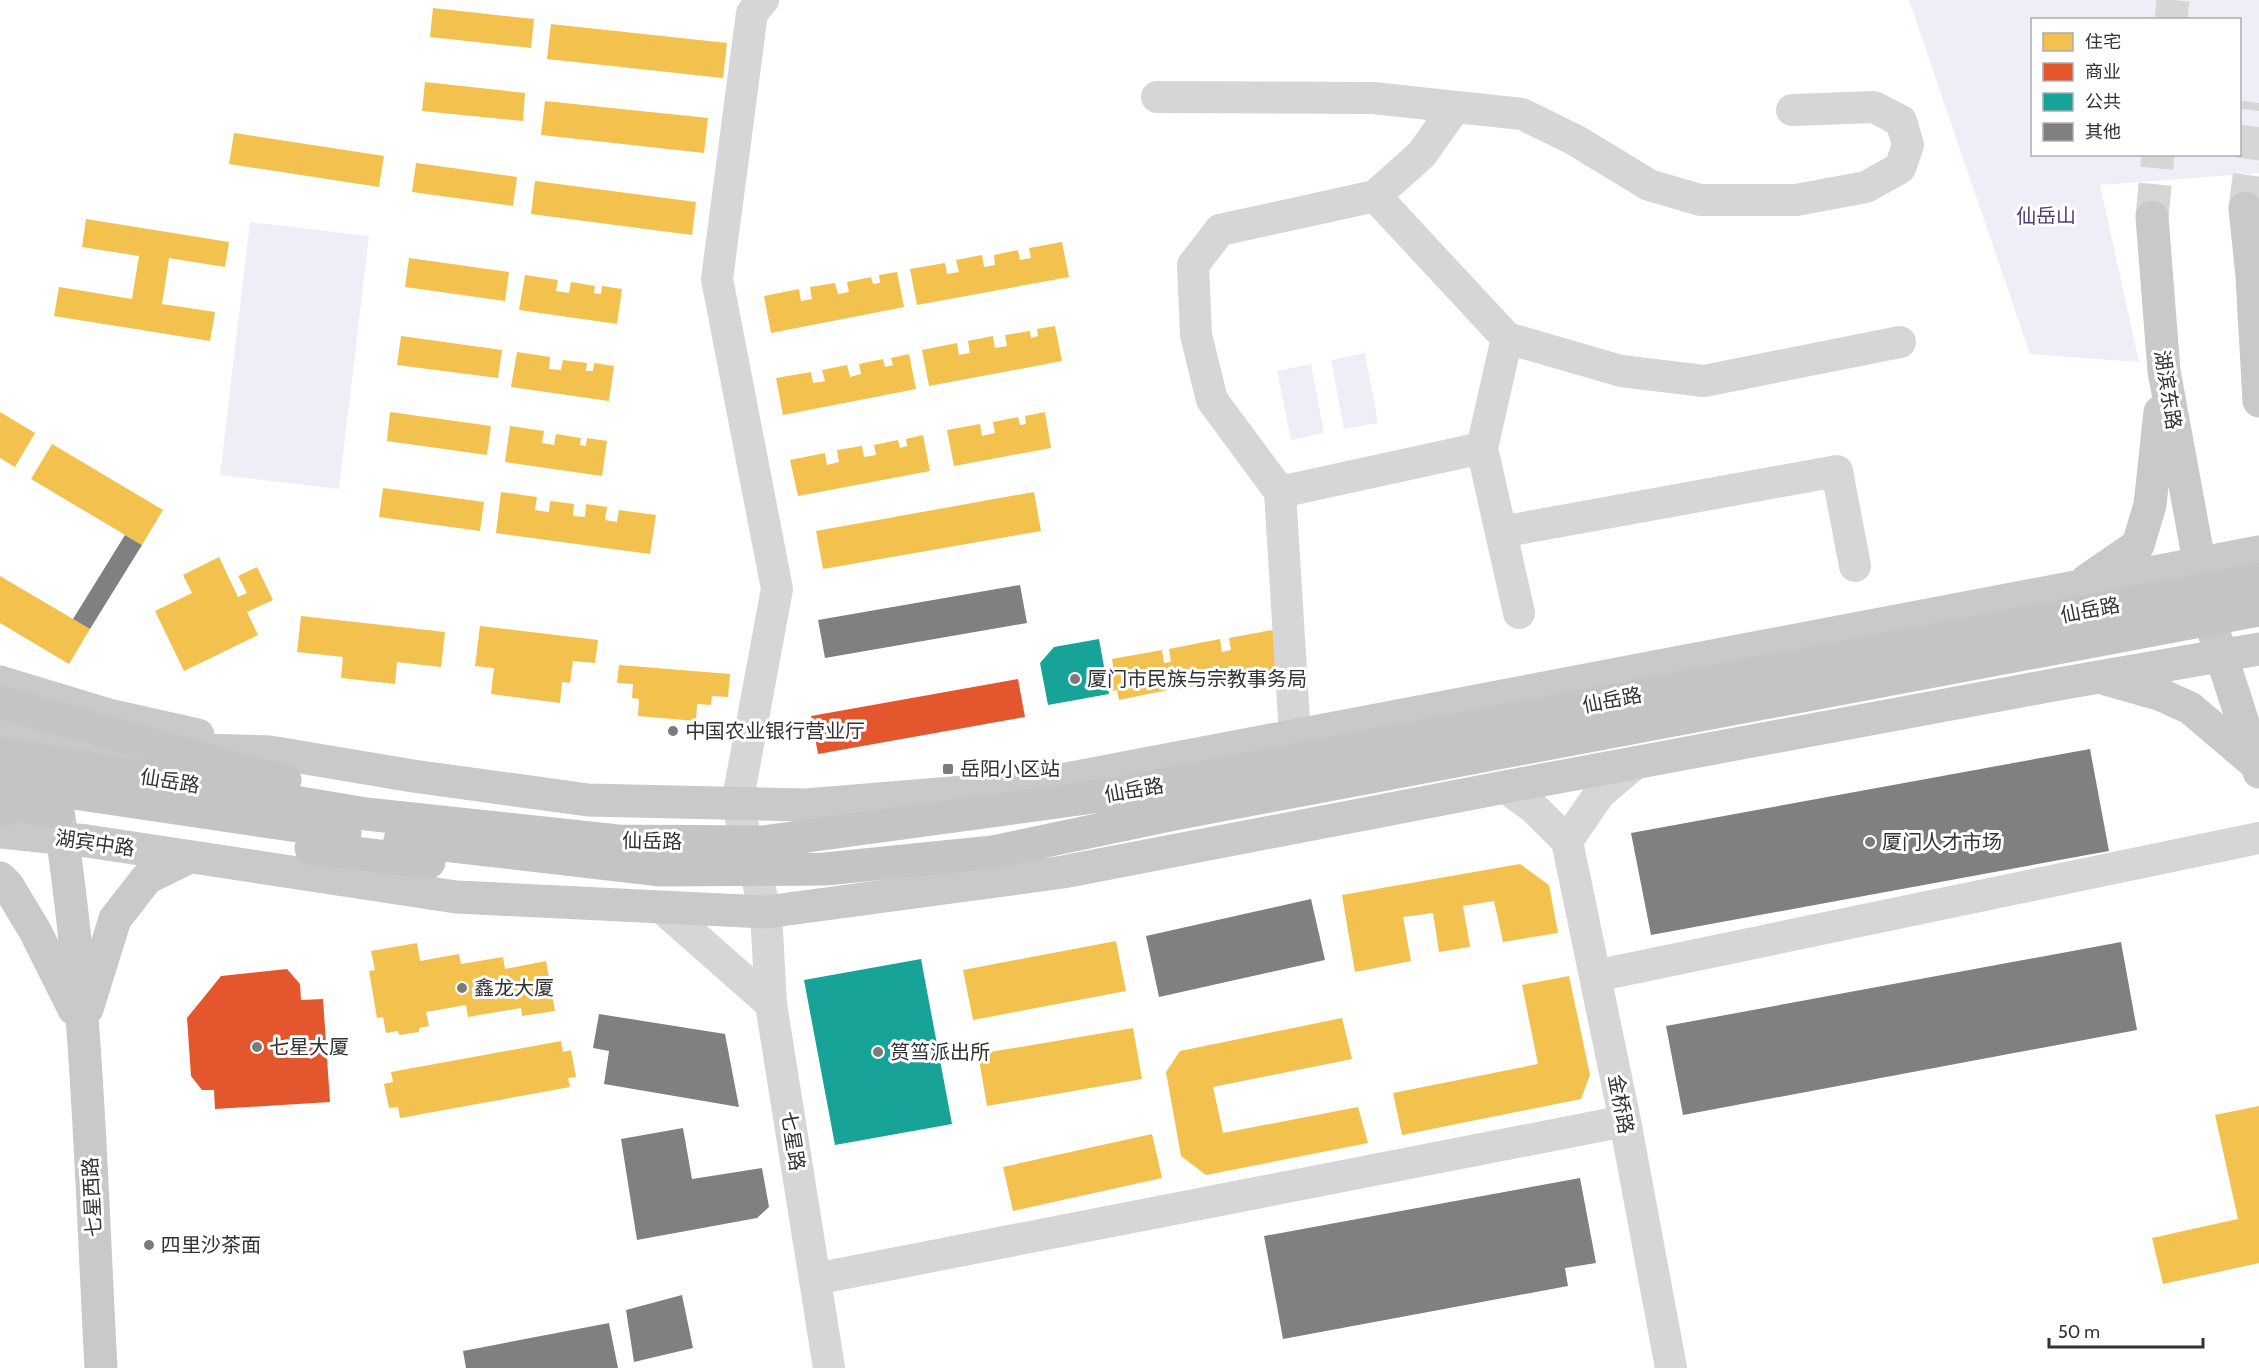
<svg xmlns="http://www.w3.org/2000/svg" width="2259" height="1368" font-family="Cabin,'Noto Sans SC',sans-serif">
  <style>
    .green { fill: #f1edf6; fill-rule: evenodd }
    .homes { fill: #f2c14e }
    .shops { fill: #e4572e }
    .public { fill: #17a398 }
    .building { fill: #808080 }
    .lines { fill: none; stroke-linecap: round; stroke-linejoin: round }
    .major-tunnel { stroke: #d6d6d6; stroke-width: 33; stroke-dasharray: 33 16; stroke-linecap: butt }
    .minor { stroke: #d6d6d6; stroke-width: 32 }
    .major { stroke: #c9c9c9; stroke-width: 33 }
    .highway-bridge { stroke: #c4c4c4; stroke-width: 33 }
    .poi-dot { fill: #7a7a7a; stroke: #fff; stroke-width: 2 }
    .labels { text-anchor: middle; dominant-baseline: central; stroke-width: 6; stroke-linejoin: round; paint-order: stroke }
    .park-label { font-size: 20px; fill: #543b71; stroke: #fff }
    .street-label { font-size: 20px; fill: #323232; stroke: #fff }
    .poi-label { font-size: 20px; fill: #323232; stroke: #fff; text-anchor: start }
  </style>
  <rect width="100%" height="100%" fill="#fff"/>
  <!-- green -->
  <path class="green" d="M1909 0H2259V173L2100 185 2139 362 2030 354ZM2032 20H2240V154H2032Z
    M250 222 369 236 339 489 220 475Z
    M1365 353 1378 423 1344 429 1331 360Z
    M1311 364 1324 433 1291 440 1277 371Z"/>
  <!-- homes -->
  <path class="homes" d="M433 8 534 19 531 48 430 37Z
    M551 24 727 43 723 78 547 59Z
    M425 82 525 93 523 121 422 111Z
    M545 101 708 118 704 153 541 135Z
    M234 133 384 156 379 187 229 164Z
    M416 163 517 177 513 206 412 192Z
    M535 181 696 202 692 235 531 214Z
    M86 219 229 242 225 267 169 258 162 304 215 312 210 341 54 316 59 287 132 299 139 256 82 247Z
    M1062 242 1069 277 917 305 910 269 945 263 947 274 959 272 956 260 982 255 984 267 995 265 994 255 1018 250 1020 260 1031 258 1029 248Z
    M409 258 509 272 505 301 405 287Z
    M897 272 904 307 771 333 764 296 799 289 801 301 812 299 810 287 835 283 838 294 849 292 847 282 871 277 873 284 880 283 879 275Z
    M525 275 558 280 556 291 569 293 571 282 595 286 594 293 601 294 602 286 622 289 617 324 519 310Z
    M1055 326 1062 361 929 386 922 350 957 343 959 355 970 353 968 341 993 336 995 348 1007 346 1005 335 1030 331 1031 338 1038 336 1037 329Z
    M401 336 502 350 498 378 397 365Z
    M517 352 550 357 549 369 561 370 563 360 587 363 586 371H593L594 363 614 366 609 401 511 387Z
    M909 354 916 389 783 415 776 378 811 372 813 383 825 381 822 370 847 365 850 377 861 374 859 364 883 359 885 367 893 365 891 358Z
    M0 412 35 433 15 467 0 458Z
    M390 412 491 426 487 455 387 441Z
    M1045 412 1051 448 954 466 947 430 980 424 982 436 995 433 993 422 1018 417 1020 425 1026 424 1025 416Z
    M510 426 544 431 542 443 554 445 556 434 581 438 580 445 586 446 587 438 607 441 602 476 505 462Z
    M923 435 930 471 798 496 790 460 825 453 827 465 839 462 837 450 862 446 864 457 876 455 874 445 898 440 900 448 907 446 906 439Z
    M52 444 163 510 142 545 31 479Z
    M383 488 484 502 480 531 379 517Z
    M501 492 537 497 535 510 549 512 550 501 574 504 573 516 585 517 586 504 607 507 605 520 617 522 619 510 656 515 650 554 496 533Z
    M1034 492 1041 531 823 569 816 531Z
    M219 557 238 597 247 593 238 576 257 567 273 600 247 612 258 635 184 671 155 611 192 593 183 575Z
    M0 576 90 629 69 664 0 623Z
    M301 616 445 632 441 667 397 662 395 684 341 678 343 657 297 652Z
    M480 626 598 640 595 663 573 661 570 683 562 682 560 703 491 694 494 668 475 666Z
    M1278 629 1284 669 1237 678 1235 670 1225 672 1227 680 1179 689 1177 680 1167 682 1168 690 1119 700 1117 690 1112 691 1109 674 1114 673 1112 659 1162 650 1164 663 1171 662 1169 649 1220 639 1222 652 1231 650 1229 638Z
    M619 665 730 674 728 697 712 696 711 705 697 704 696 721 638 716 639 699 632 698 633 684 617 683Z
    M1520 864 1549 885 1558 933 1503 942 1494 901 1463 906 1470 947 1439 952 1433 913 1403 917 1411 961 1355 972 1342 895Z
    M1116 941 1126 991 973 1020 963 970Z
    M417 943 420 961 459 954 461 964 503 957 505 969 546 961 555 1011 522 1016 521 1008 468 1017 466 1005 426 1012 429 1026 419 1028V1032L399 1035 398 1031 386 1033 383 1017 377 1018 369 971 375 970 371 951Z
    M1569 976 1590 1075 1581 1099 1402 1135 1393 1093 1538 1064 1522 985Z
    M1342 1018 1352 1059 1213 1087 1223 1133 1358 1107 1368 1143 1206 1175 1181 1156 1166 1072 1180 1051Z
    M1133 1028 1142 1079 987 1106 978 1054Z
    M561 1041 563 1052 571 1050 576 1077 568 1078 570 1087 400 1118 398 1107 389 1108 384 1084 393 1082 391 1072Z
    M2259 1106V1263L2163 1284 2152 1238 2238 1219 2215 1115Z
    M1152 1134 1162 1178 1013 1211 1003 1167Z"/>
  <!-- shops -->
  <path class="shops" d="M1018 679 1025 717 818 754 811 716Z
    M287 969 300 984 301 1000 323 999 330 1102 215 1109 214 1090H202L191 1076 187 1018 221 976Z"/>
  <!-- public -->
  <path class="public" d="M1099 639 1109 694 1048 705 1040 663 1054 647Z
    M921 959 952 1124 835 1145 804 980Z"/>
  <!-- building -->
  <path class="building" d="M125 535 142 545 90 629 73 619Z
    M1020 585 1027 623 825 658 818 620Z
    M2090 749 2109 851 1651 935 1631 833Z
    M1311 899 1325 960 1159 997 1146 936Z
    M2121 942 2137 1030 1683 1115 1666 1026Z
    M599 1014 725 1034 739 1107 604 1084 609 1051 593 1048Z
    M683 1128 692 1179 762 1168 769 1207 757 1218 637 1240 621 1139Z
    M1580 1178 1596 1263 1565 1268 1568 1286 1283 1339 1264 1236Z
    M682 1295 693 1348 634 1362 626 1310Z
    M609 1323 618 1368H466L463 1351Z"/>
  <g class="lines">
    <!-- major-tunnel -->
    <path class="major-tunnel" d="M2171 20 2173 0
      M2245 208 2259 103
      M2152 217 2158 154"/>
    <!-- minor -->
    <path class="minor" d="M763 0 752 13 717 279 777 589 737 804 766 912 771 1004 829 1368
      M1157 97 1373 98 1522 114 1575 140 1649 185 1700 200H1796L1866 187 1900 168 1908 145 1901 121 1874 107 1792 110
      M1375 196 1422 154 1455 107
      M1507 338 1482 448 1519 613
      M1280 492 1482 448
      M1501 532 1837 471 1855 566
      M1295 736 1280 492 1212 400 1196 335 1193 265 1220 230 1375 196 1507 338 1621 371 1704 381 1900 342
      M1505 787 1534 808 1567 841
      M1567 841 1625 1121 1671 1368
      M1567 841 1600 793 1637 762
      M661 907 771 1004
      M1595 976 2259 838
      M815 1279 1625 1121"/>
    <!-- major -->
    <path class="major" d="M2245 208 2252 276 2259 401
      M2152 217 2164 371 2203 583
      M2087 580 2138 545 2150 505 2160 412
      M2215 636 2259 772
      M2106 679 2159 694 2190 708 2256 764
      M0 682 109 715 198 735
      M0 728 97 747 270 752 413 776 588 800 805 805 1024 787 2259 552
      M59 817C88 999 91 1184 101 1368
      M0 832 87 841 456 897 766 912 1063 872 1505 787 2053 685 2259 649
      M0 878 8 886 35 931 74 1009
      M87 1009 115 919 147 878 190 857"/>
    <!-- highway-bridge -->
    <path class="highway-bridge" d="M0 702 266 777 285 780
      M0 753 366 814 618 841 763 842 1108 795 2259 579
      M0 782 345 833
      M0 810 18 806 58 812
      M400 840 661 870 825 869 993 852 1174 814 2259 610
      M311 848 429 862"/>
  </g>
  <!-- markers -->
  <g class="poi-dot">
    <circle cx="1075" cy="679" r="6"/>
    <circle cx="673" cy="731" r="6"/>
    <rect x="942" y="763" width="12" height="12" rx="3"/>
    <circle cx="1870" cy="842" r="6"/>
    <circle cx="462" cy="988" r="6"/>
    <circle cx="257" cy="1047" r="6"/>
    <circle cx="878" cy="1052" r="6"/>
    <circle cx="149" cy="1245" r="6"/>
  </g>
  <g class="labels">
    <!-- park labels -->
    <g class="park-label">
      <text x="2046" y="216">仙岳山</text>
    </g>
    <!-- street labels -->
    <g class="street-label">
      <text transform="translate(2168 390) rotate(81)">湖滨东路</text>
      <text transform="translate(2090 610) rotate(-11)">仙岳路</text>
      <text transform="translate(1612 700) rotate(-11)">仙岳路</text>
      <text transform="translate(170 781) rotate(9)">仙岳路</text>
      <text transform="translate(1134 790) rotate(-10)">仙岳路</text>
      <text transform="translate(652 841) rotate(1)">仙岳路</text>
      <text transform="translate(95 843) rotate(8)">湖宾中路</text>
      <text transform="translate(1621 1104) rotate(79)">金桥路</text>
      <text transform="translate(793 1141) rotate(81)">七星路</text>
      <text transform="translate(92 1197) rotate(-93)">七星西路</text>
    </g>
    <!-- poi labels -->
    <g class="poi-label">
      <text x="1087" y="679">厦门市民族与宗教事务局</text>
      <text x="685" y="731">中国农业银行营业厅</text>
      <text x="960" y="769">岳阳小区站</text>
      <text x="1882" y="842">厦门人才市场</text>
      <text x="474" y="988">鑫龙大厦</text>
      <text x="269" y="1047">七星大厦</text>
      <text x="890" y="1052">筼筜派出所</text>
      <text x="161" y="1245">四里沙茶面</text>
    </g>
  </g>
  <!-- legend -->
  <rect x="2031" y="18" width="210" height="138" fill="#ffffff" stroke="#adadad" stroke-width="1.5"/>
  <rect x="2043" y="33" width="30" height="18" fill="#f2c14e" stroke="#adadad" stroke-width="1.5"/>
  <text x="2085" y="48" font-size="18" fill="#323232">住宅</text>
  <rect x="2043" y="63" width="30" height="18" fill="#e4572e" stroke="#adadad" stroke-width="1.5"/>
  <text x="2085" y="78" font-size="18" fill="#323232">商业</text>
  <rect x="2043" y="93" width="30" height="18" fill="#17a398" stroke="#adadad" stroke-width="1.5"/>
  <text x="2085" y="108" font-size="18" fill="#323232">公共</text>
  <rect x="2043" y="123" width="30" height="18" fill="#808080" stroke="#adadad" stroke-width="1.5"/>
  <text x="2085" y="138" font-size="18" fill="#323232">其他</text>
  <!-- scale -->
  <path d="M2049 1338v9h154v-9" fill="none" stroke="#323232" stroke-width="3"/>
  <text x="2058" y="1338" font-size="18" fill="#323232" stroke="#ffffff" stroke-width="4.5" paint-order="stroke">50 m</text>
</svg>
